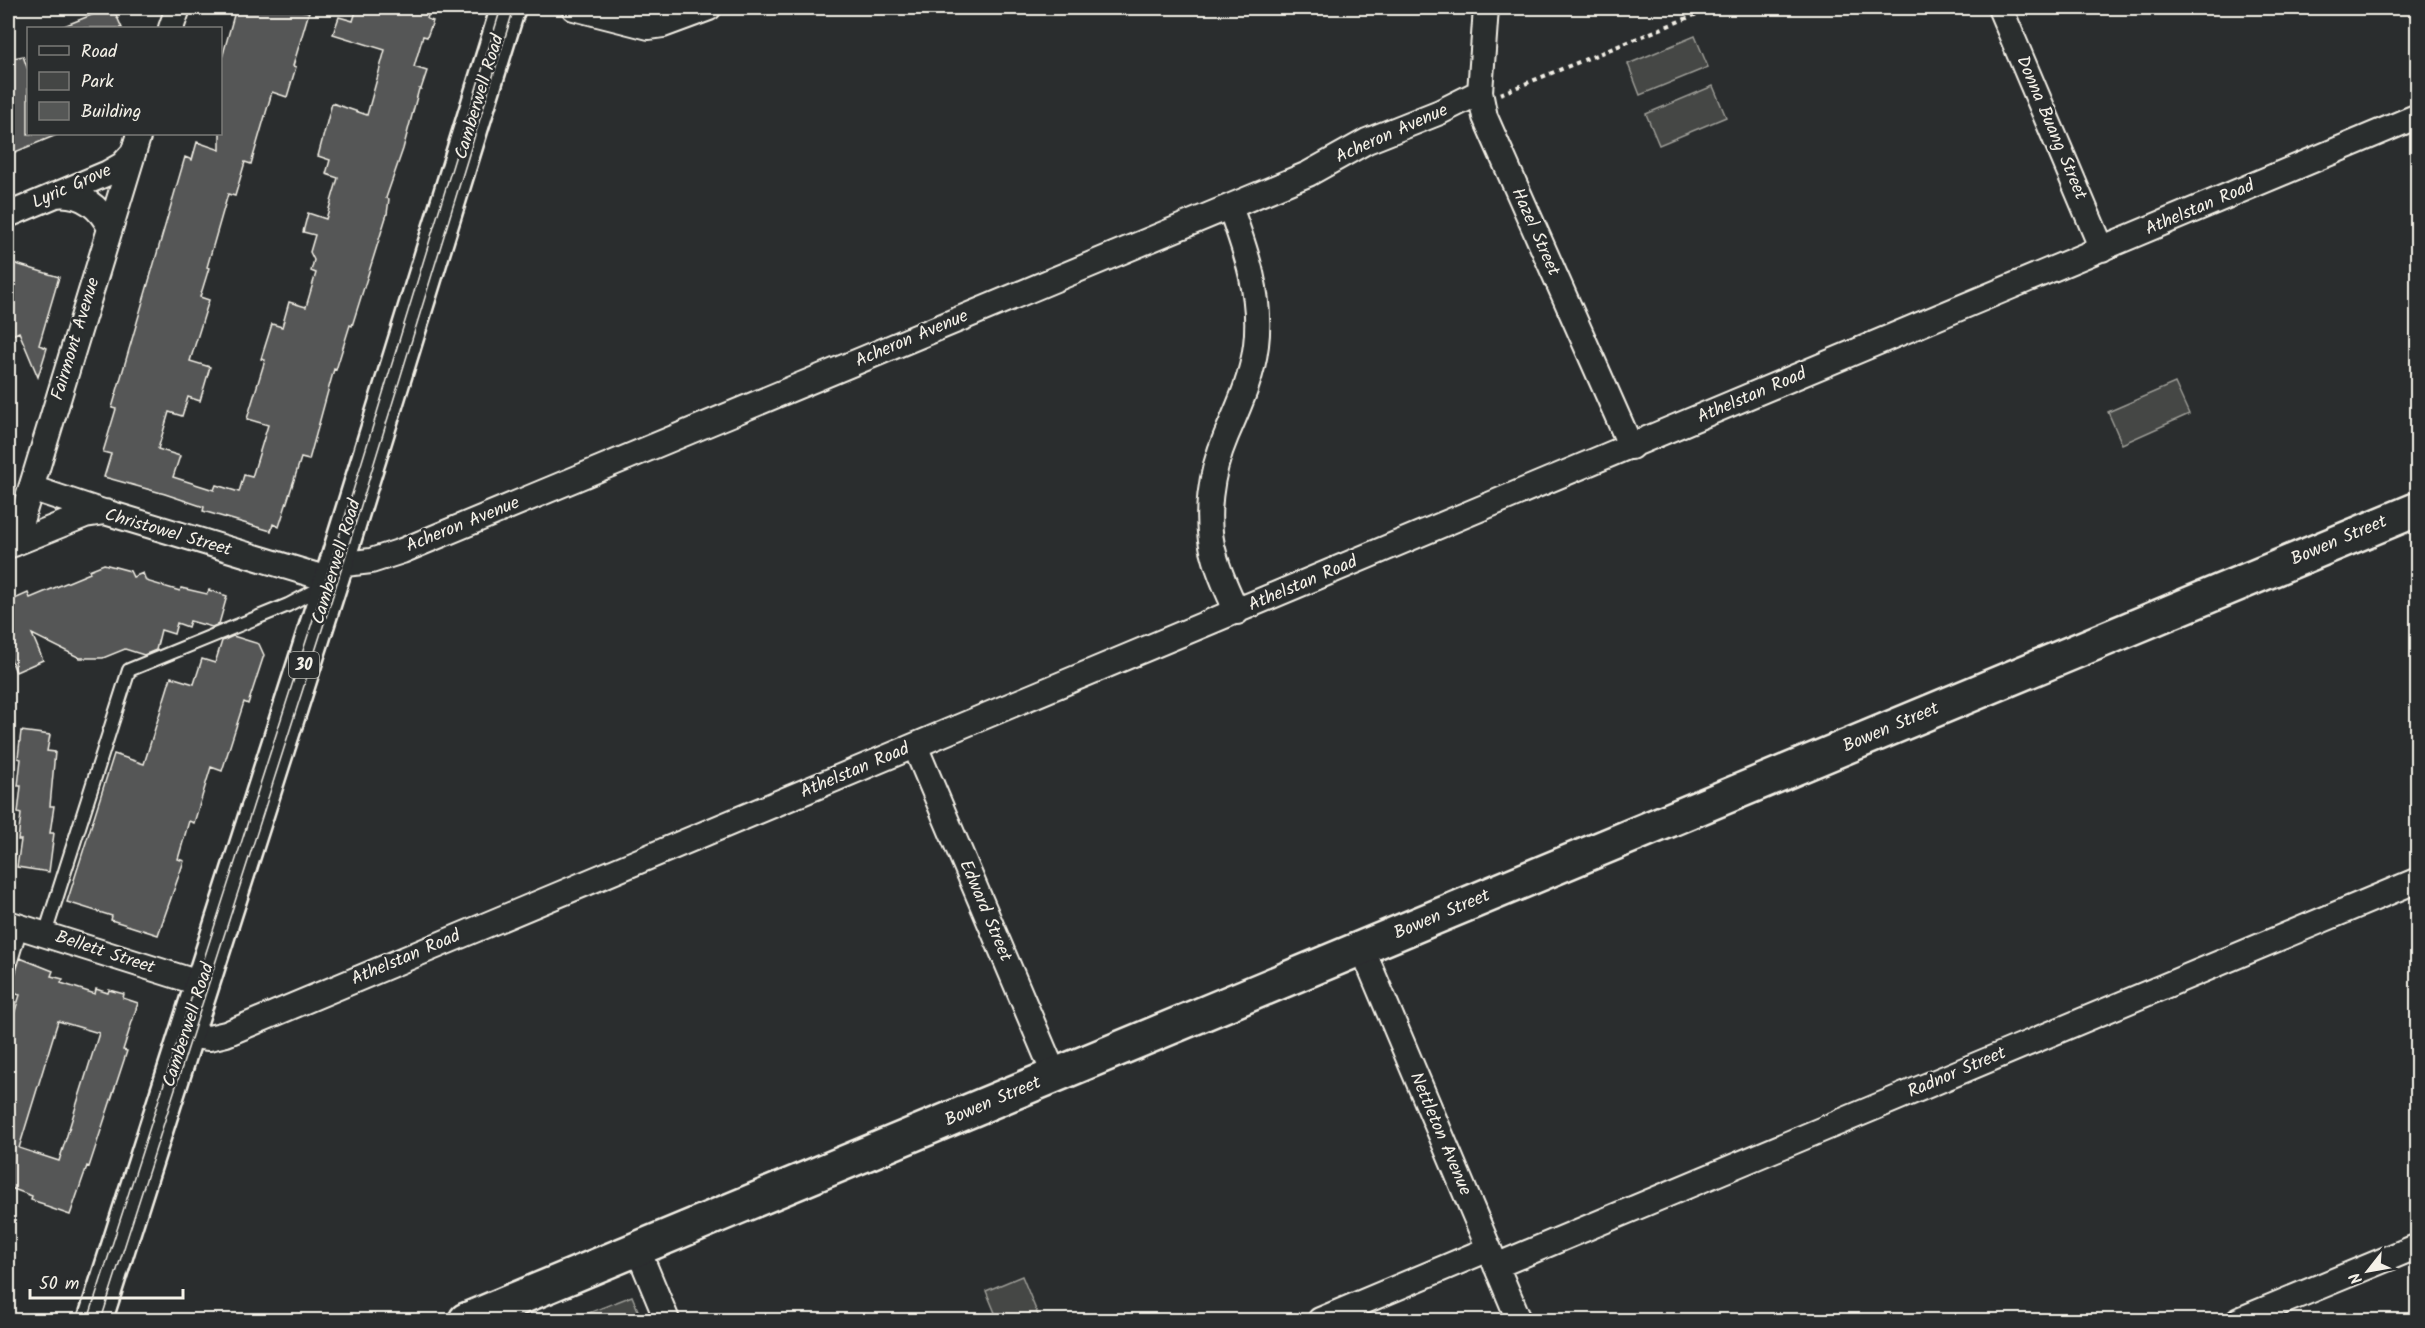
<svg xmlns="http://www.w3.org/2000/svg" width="2425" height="1328" font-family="Kalam,sans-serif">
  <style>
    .green { fill: #444645; stroke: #9c9c96; stroke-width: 1.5 }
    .building { fill: #555756; stroke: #f4f1e8; stroke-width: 1.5; fill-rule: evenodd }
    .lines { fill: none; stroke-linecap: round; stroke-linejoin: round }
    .lane-casing { stroke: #f4f1e8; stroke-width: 16 }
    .street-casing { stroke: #f4f1e8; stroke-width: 28 }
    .secondary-casing { stroke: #f4f1e8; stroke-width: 38 }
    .primary-casing { stroke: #f4f1e8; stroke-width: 38 }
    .path { stroke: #f4f1e8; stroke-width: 4; stroke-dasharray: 4.5 4.5; stroke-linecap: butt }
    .lane { stroke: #2a2d2e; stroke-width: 12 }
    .street { stroke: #2a2d2e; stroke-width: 24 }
    .secondary { stroke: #2a2d2e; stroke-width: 33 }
    .primary { stroke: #2a2d2e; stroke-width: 33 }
    .tram { stroke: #f4f1e8; stroke-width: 1.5 }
    .labels { text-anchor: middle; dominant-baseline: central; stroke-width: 5; stroke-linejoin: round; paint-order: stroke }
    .shield { fill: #2a2d2e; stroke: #b7b6b0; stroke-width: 1.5 }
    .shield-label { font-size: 16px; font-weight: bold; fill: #f4f1e8 }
    .street-label { font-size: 18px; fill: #f4f1e8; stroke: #2a2d2e }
  </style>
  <rect width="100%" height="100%" fill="#2a2d2e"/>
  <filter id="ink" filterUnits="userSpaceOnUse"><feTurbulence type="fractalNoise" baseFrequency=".0167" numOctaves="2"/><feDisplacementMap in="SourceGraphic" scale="12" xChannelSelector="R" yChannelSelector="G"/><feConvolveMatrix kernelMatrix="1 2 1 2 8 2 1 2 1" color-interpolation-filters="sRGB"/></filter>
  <g filter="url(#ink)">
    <!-- green -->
    <path class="green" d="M1695 36 1708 67 1640 95 1628 64Z
      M1713 86 1726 117 1659 145 1646 114Z
      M2175 383 2189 414 2122 444 2108 412Z
      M1022 1276 1040 1320H998L986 1291Z
      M632 1296 642 1320H571Z"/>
    <!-- building -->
    <path class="building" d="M109 8H113L122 28H59Z
      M236 8H292L309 12 293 66 296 67 287 97 272 92 251 164 245 162 235 196 228 194 207 267 209 268 200 297 209 300 190 361 210 367 200 401 188 397 182 416 169 412 158 449 180 456 173 477 214 490 216 485 239 492 244 475 252 477 268 425 247 419 265 360 261 359 272 324 282 327 289 302 306 307 316 273 311 271 314 260 310 252 315 235 303 232 308 213 326 219 338 178 326 174 330 160 318 156 332 103 367 115 385 50 333 34 339 17 353 21 357 8H430L427 19 433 21 427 37 423 36 414 67 427 71 421 89H419L403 149 386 198 389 199 387 214 352 326 350 325 336 370 334 369 309 460 301 458 279 527 273 524 271 531 203 511 204 507 165 494 104 477 111 454 103 452 116 409 112 408 185 157 192 160 197 142 220 150V65Z
      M23 56 28 70V134H59L8 155V59Z
      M13 263 59 277 39 345 47 348 38 377 19 332 8 337V283Z
      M104 564 130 571 133 577 143 573 146 581 180 591 181 588 207 594 209 590 227 596 219 624 212 627 190 621 188 627 177 623 174 634 161 630 156 650 144 655 125 649 103 658H80L32 634 43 660 16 672 8 652V602L28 593 30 598 90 573 89 570Z
      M233 636 259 644 264 655 248 704 244 702 222 771 211 767 194 823 189 821 178 859 184 861 158 935 111 920 112 916 67 902 114 754 144 764 171 677 194 684 202 659 215 663 222 641Z
      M21 731 50 735 47 751 55 752 50 806H54L50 833H54L49 872 17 867 21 840H18L21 814 18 813 21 786H18L21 759 18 758Z
      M20 958 53 971 51 976 63 979 61 983 95 994 96 989 108 993 109 990 124 994 123 998 138 1003 123 1050 127 1051 89 1167 87 1166 70 1215 44 1206V1204L31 1200 32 1196 8 1187V1050L12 1034 8 1033 20 995 10 992ZM58 1021 99 1033 59 1161 19 1148Z"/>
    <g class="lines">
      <!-- lane casing -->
      <g class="lane-casing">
        <path id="lane" d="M45 934 129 670 288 605 322 587
          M8 971 21 927"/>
      </g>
      <!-- street casing -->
      <g class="street-casing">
        <path id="street" d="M574 8 649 27 663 25 709 8
          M1486 8 1480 92 1485 117 1631 447
          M2000 8 2102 249
          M171 28 178 8
          M55 195C81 192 99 206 110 228
          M1230 207C1246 251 1262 296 1256 345 1252 378 1239 406 1226 436 1211 471 1203 519 1215 557 1220 576 1229 594 1237 612
          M8 215 108 173 122 165 133 153
          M31 488 103 512
          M14 544 139 134
          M8 546 85 515 105 512 331 580
          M336 565 371 561 402 551 1308 174 1367 141 1440 112 1480 92
          M915 746 1055 1076
          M8 923 202 984
          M1362 948 1519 1320
          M186 1035 209 1038 226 1034 2418 116
          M638 1250 667 1320
          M1496 1266 2418 880
          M1320 1320 1489 1249
          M2239 1320 2418 1246"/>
      </g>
      <!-- secondary casing -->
      <g class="secondary-casing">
        <path id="secondary" d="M466 1320 2418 509"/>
      </g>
      <!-- primary casing -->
      <g class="primary-casing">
        <path id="primary" d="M95 1320 336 565 508 8"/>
      </g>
      <!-- path -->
      <path class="path" d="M1500 94 1712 8"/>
      <!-- lane -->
      <use href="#lane" class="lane"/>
      <!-- street -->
      <use href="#street" class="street"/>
      <!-- secondary -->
      <use href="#secondary" class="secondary"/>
      <!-- primary -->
      <use href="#primary" class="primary"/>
      <!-- tram -->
      <path class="tram" d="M88 1320 326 579 501 8
        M101 1320 343 564 514 8"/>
    </g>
  </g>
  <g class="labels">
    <!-- shield labels -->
    <rect class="shield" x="289" y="652" width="30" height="26" rx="4.5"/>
    <g class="shield-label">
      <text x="304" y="665">30</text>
    </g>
    <!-- street labels -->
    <g class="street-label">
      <text transform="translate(480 97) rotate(-73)">Camberwell Road</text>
      <text transform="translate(2051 128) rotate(67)">Donna Buang Street</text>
      <text transform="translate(1392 134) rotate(-24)">Acheron Avenue</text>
      <text transform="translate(72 187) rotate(-24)">Lyric Grove</text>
      <text transform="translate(2200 208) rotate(-23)">Athelstan Road</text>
      <text transform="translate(1535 232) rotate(66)">Hazel Street</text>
      <text transform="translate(76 339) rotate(-73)">Fairmont Avenue</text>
      <text transform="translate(912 339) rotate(-23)">Acheron Avenue</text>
      <text transform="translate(1752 396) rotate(-23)">Athelstan Road</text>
      <text transform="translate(463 525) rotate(-22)">Acheron Avenue</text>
      <text transform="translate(168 533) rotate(16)">Christowel Street</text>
      <text transform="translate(2339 541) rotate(-23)">Bowen Street</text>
      <text transform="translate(337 562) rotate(-73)">Camberwell Road</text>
      <text transform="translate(1303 584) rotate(-23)">Athelstan Road</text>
      <text transform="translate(1891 728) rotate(-23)">Bowen Street</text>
      <text transform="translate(855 771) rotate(-23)">Athelstan Road</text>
      <text transform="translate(985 911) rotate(67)">Edward Street</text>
      <text transform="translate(1442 915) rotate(-23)">Bowen Street</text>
      <text transform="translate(105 953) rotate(18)">Bellett Street</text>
      <text transform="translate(406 958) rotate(-23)">Athelstan Road</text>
      <text transform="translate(189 1025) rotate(-72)">Camberwell Road</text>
      <text transform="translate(1957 1073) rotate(-23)">Radnor Street</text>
      <text transform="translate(993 1102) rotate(-23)">Bowen Street</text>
      <text transform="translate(1440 1134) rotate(67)">Nettleton Avenue</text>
    </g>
  </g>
  <!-- margin -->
  <rect width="2425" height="1328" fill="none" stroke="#2a2d2e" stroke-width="30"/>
  <rect x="15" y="15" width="2395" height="1298" fill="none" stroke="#f4f1e8" stroke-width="2" filter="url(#ink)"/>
  <!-- legend -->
  <rect x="27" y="27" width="195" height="108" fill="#2a2d2e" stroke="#7b7b78" stroke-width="1.5"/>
  <rect x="39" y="46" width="30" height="9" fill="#2a2d2e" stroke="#7b7b78" stroke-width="1.5"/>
  <text x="81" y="57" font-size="18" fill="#f4f1e8">Road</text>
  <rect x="39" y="72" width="30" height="18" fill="#444645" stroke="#7b7b78" stroke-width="1.5"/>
  <text x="81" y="87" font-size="18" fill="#f4f1e8">Park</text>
  <rect x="39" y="102" width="30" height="18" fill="#555756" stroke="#7b7b78" stroke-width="1.5"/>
  <text x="81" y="117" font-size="18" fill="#f4f1e8">Building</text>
  <!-- north arrow -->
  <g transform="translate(2368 1271) rotate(239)" stroke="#2a2d2e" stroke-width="4.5" paint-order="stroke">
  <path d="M0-4.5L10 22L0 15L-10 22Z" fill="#f4f1e8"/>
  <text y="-9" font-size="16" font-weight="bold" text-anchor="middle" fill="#f4f1e8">N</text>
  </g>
  <!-- scale -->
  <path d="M30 1289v9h153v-9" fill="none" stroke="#f4f1e8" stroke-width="3"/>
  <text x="39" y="1289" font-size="18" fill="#f4f1e8" stroke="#2a2d2e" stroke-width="4.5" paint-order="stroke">50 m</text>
</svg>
